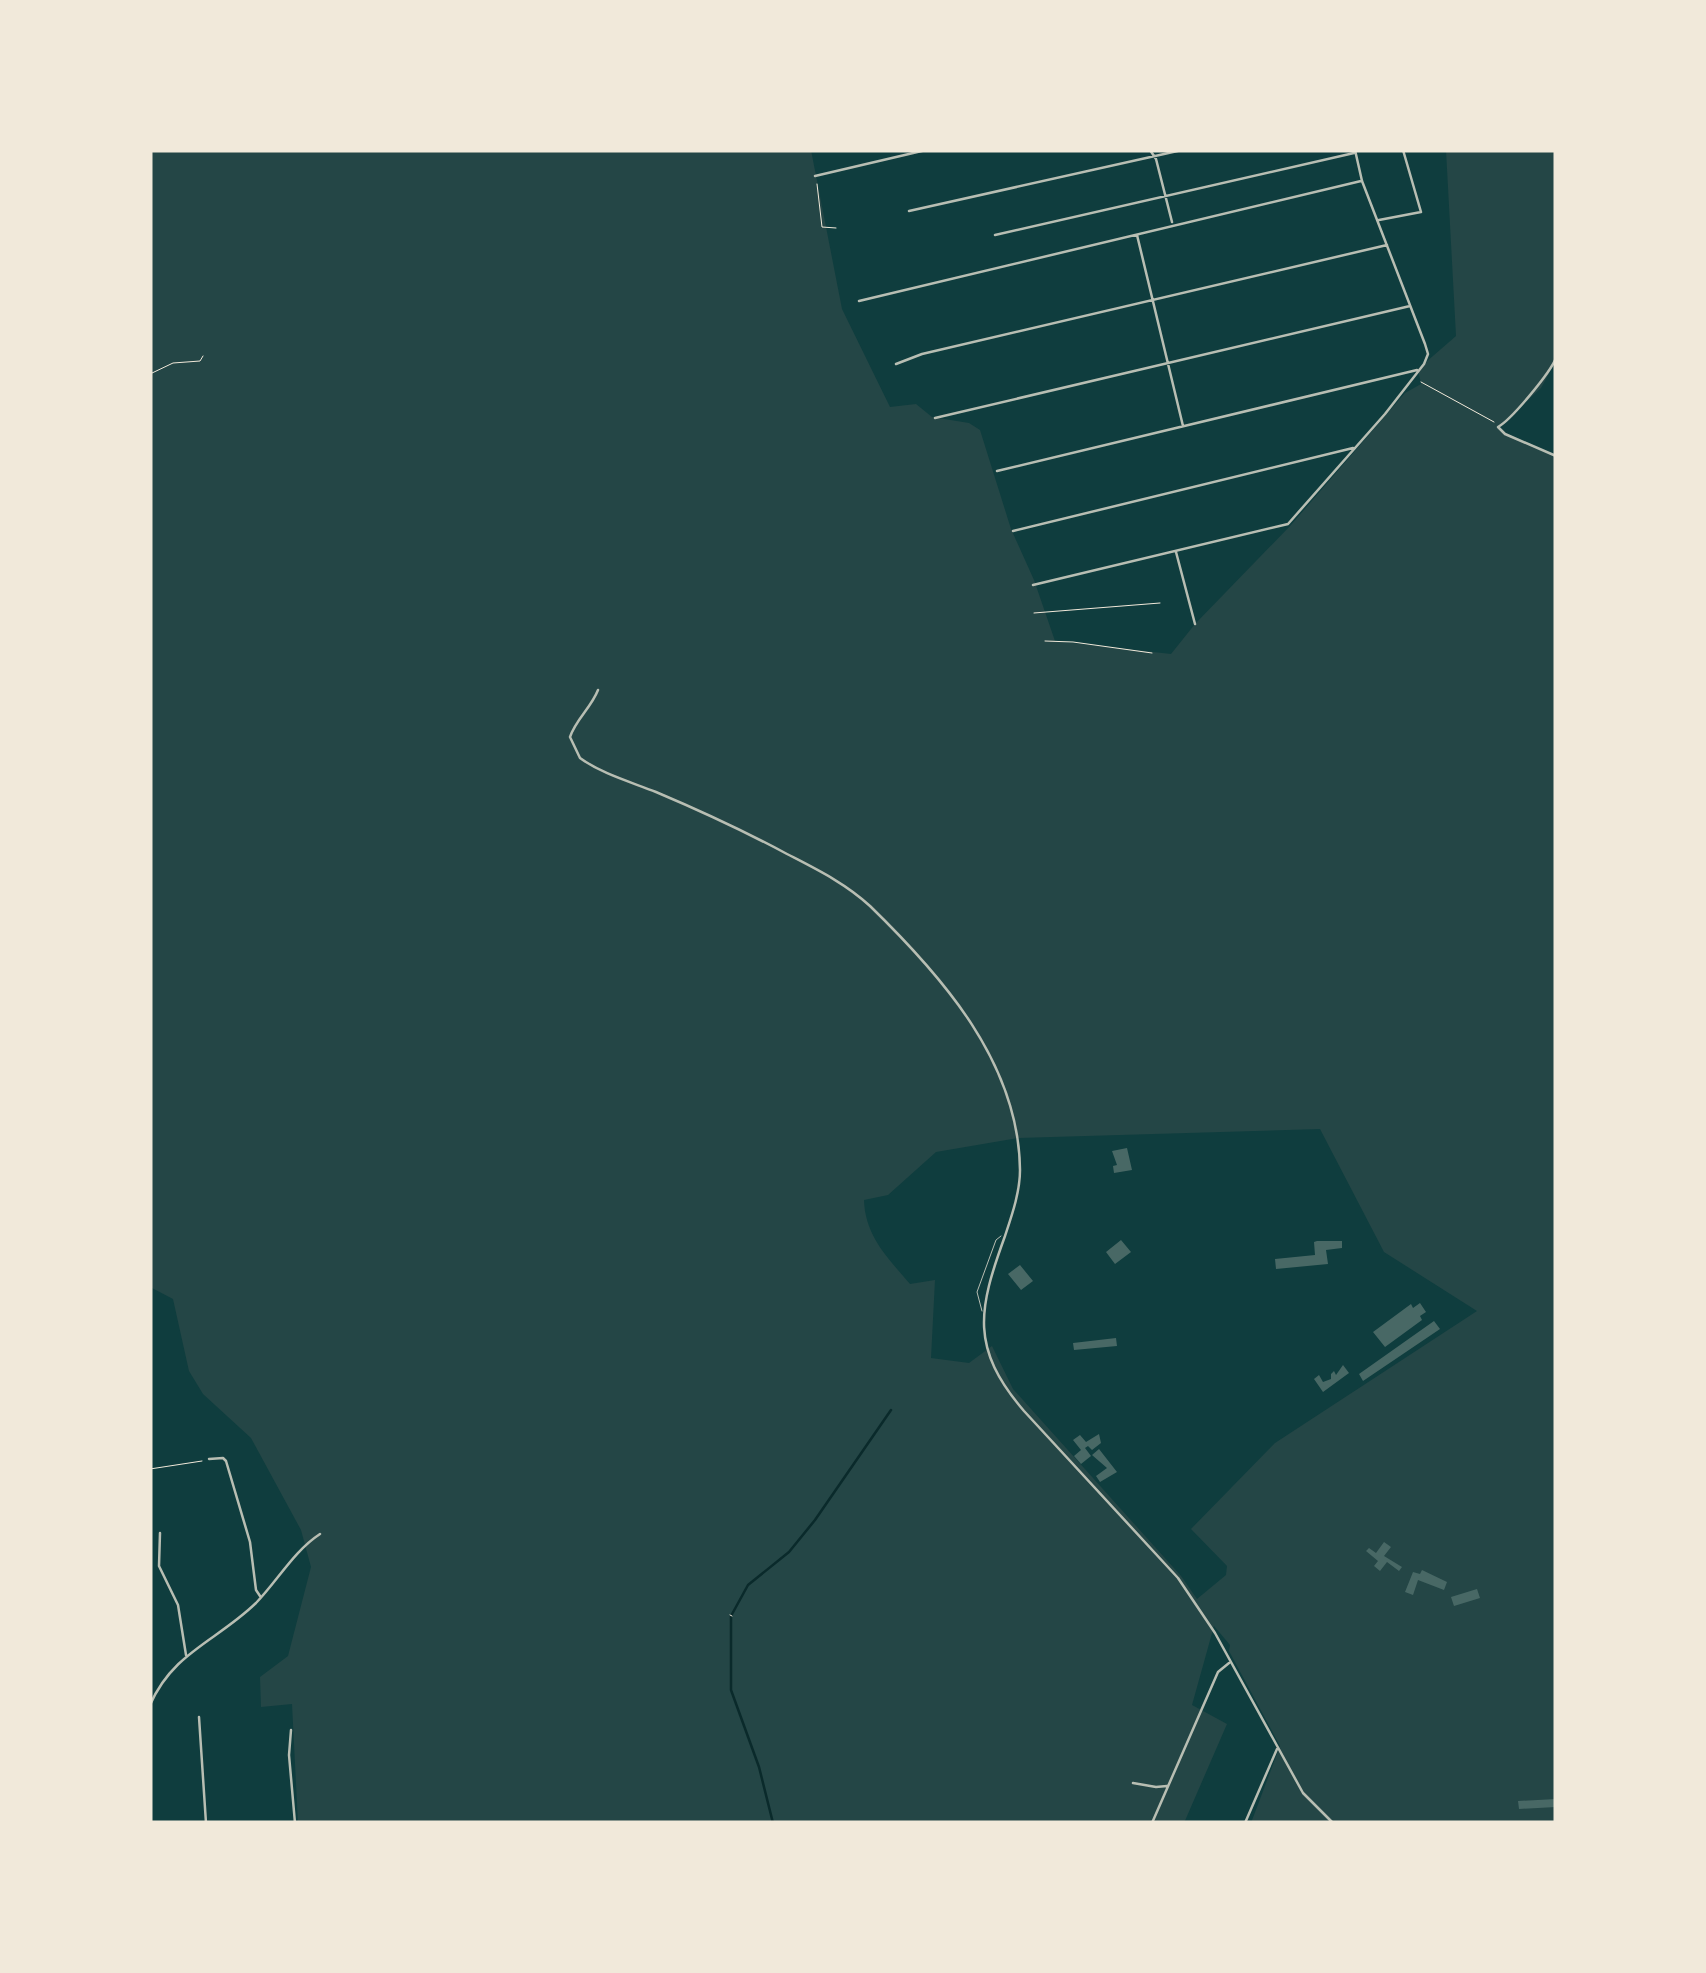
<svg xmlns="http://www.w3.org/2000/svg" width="1706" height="1973" font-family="'Fira Sans',sans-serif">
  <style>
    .green { fill: #244646; fill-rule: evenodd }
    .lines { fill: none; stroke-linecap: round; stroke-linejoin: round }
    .stream { stroke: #0a2a2b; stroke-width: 2.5 }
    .building { fill: #486865 }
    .path { stroke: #f1e9da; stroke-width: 1 }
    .service { stroke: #b8beb3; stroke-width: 1 }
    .minor { stroke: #b8beb3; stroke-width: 2.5 }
  </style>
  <rect width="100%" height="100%" fill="#0f3d3e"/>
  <!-- green -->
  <path class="green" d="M150 150H811L842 309 890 407 916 404 932 417 969 423 980 430 1011 529 1034 580 1055 641 1171 654 1195 624 1291 525 1405 393 1421 384 1418 369 1456 336 1446 150H1556V361L1541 388 1498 427 1502 431 1556 456V1823H1251L1280 1746 1229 1651 1230 1645 1214 1626 1192 1705 1227 1724 1184 1823H298L292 1704 261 1707 260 1677 288 1656 311 1567 301 1530 251 1438 203 1394 189 1371 173 1299 150 1287ZM1320 1129 1384 1252 1477 1311 1275 1443 1191 1529 1227 1566 1226 1575 1197 1599 1181 1576 1013 1389 992 1346 969 1363 931 1358 935 1280 910 1284C888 1258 865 1236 864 1200L888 1195 936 1152 1018 1138Z"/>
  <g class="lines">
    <!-- stream -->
    <path class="stream" d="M773 1823 759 1767 731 1690V1616L748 1585 789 1552 815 1520 891 1410"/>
  </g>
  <!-- building -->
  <path class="building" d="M1127 1148 1132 1170 1114 1173 1113 1166 1117 1165 1112 1151Z
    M1121 1240 1131 1252 1115 1264 1106 1252Z
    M1317 1241H1342V1248L1326 1250 1328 1264 1276 1269 1275 1259 1315 1255 1314 1242Z
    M1020 1265 1033 1281 1021 1290 1008 1274Z
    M1420 1303 1426 1312 1420 1316 1422 1320 1385 1347 1373 1332 1411 1304 1413 1308Z
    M1434 1321 1440 1329 1363 1381 1359 1374Z
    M1116 1338 1117 1346 1074 1350 1073 1343Z
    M1343 1365 1349 1373 1323 1392 1314 1379 1319 1375 1323 1382 1331 1379V1374L1334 1371 1336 1375Z
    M1099 1434 1101 1443 1092 1450 1088 1446 1085 1448 1091 1456 1081 1464 1074 1456 1081 1450 1073 1440 1080 1435 1086 1442Z
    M1099 1449 1117 1472 1100 1482 1096 1476 1107 1468 1092 1455Z
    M1384 1542 1391 1547 1384 1556 1402 1567 1399 1571 1387 1562 1380 1571 1374 1566 1378 1561 1366 1551 1369 1548 1376 1553Z
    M1422 1570 1447 1582 1444 1590 1418 1580 1413 1595 1405 1592 1413 1572 1420 1574Z
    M1477 1589 1480 1598 1454 1606 1451 1597Z
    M1556 1799V1807L1519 1809 1518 1801Z"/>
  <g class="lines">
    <!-- path -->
    <path class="path" d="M817 184 822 227 836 228
      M150 374 173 363 200 361 203 356
      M1421 382 1494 422
      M1034 613 1160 603
      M1045 641 1073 642 1152 653
      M150 1469 202 1461
      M730 1615 732 1616"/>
    <!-- service -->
    <path class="service" d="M982 1311 977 1292 996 1240 1001 1236"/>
    <!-- minor -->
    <path class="minor" d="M1150 150 1156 159 1172 222
      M815 176 926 150
      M909 211 1182 150
      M1379 220 1421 212 1403 150
      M995 235 1354 153
      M1137 235 1183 426
      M859 301 1361 181
      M1556 347V355
      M1556 358C1550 373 1512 419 1498 427L1505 434 1556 456
      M896 364 922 354 1387 245
      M935 418 1410 306
      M997 471 1417 370
      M1013 531 1353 448
      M1176 552 1195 624
      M1033 585 1288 524 1385 414 1424 364 1428 354 1425 344 1362 181 1355 150
      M598 690C591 708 576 719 570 737L580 758C602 774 631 782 656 792 701 811 744 831 787 854 816 869 845 883 870 906 942 976 1019 1063 1020 1170 1020 1192 1012 1215 1005 1236 978 1310 970 1348 1024 1411L1178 1578 1215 1633 1303 1793 1333 1823
      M209 1459 223 1458 226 1461 250 1542 256 1590 260 1596
      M160 1533 159 1566 178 1605 186 1655
      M150 1705C173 1652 217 1641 256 1603 278 1580 294 1551 320 1534
      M199 1717 206 1823
      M291 1730 289 1755 295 1823
      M1133 1783 1156 1787 1167 1786
      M1152 1823 1218 1672 1229 1663
      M1245 1823 1277 1749"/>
  </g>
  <!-- border -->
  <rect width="1706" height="1973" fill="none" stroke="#f1e9da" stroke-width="305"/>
</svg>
